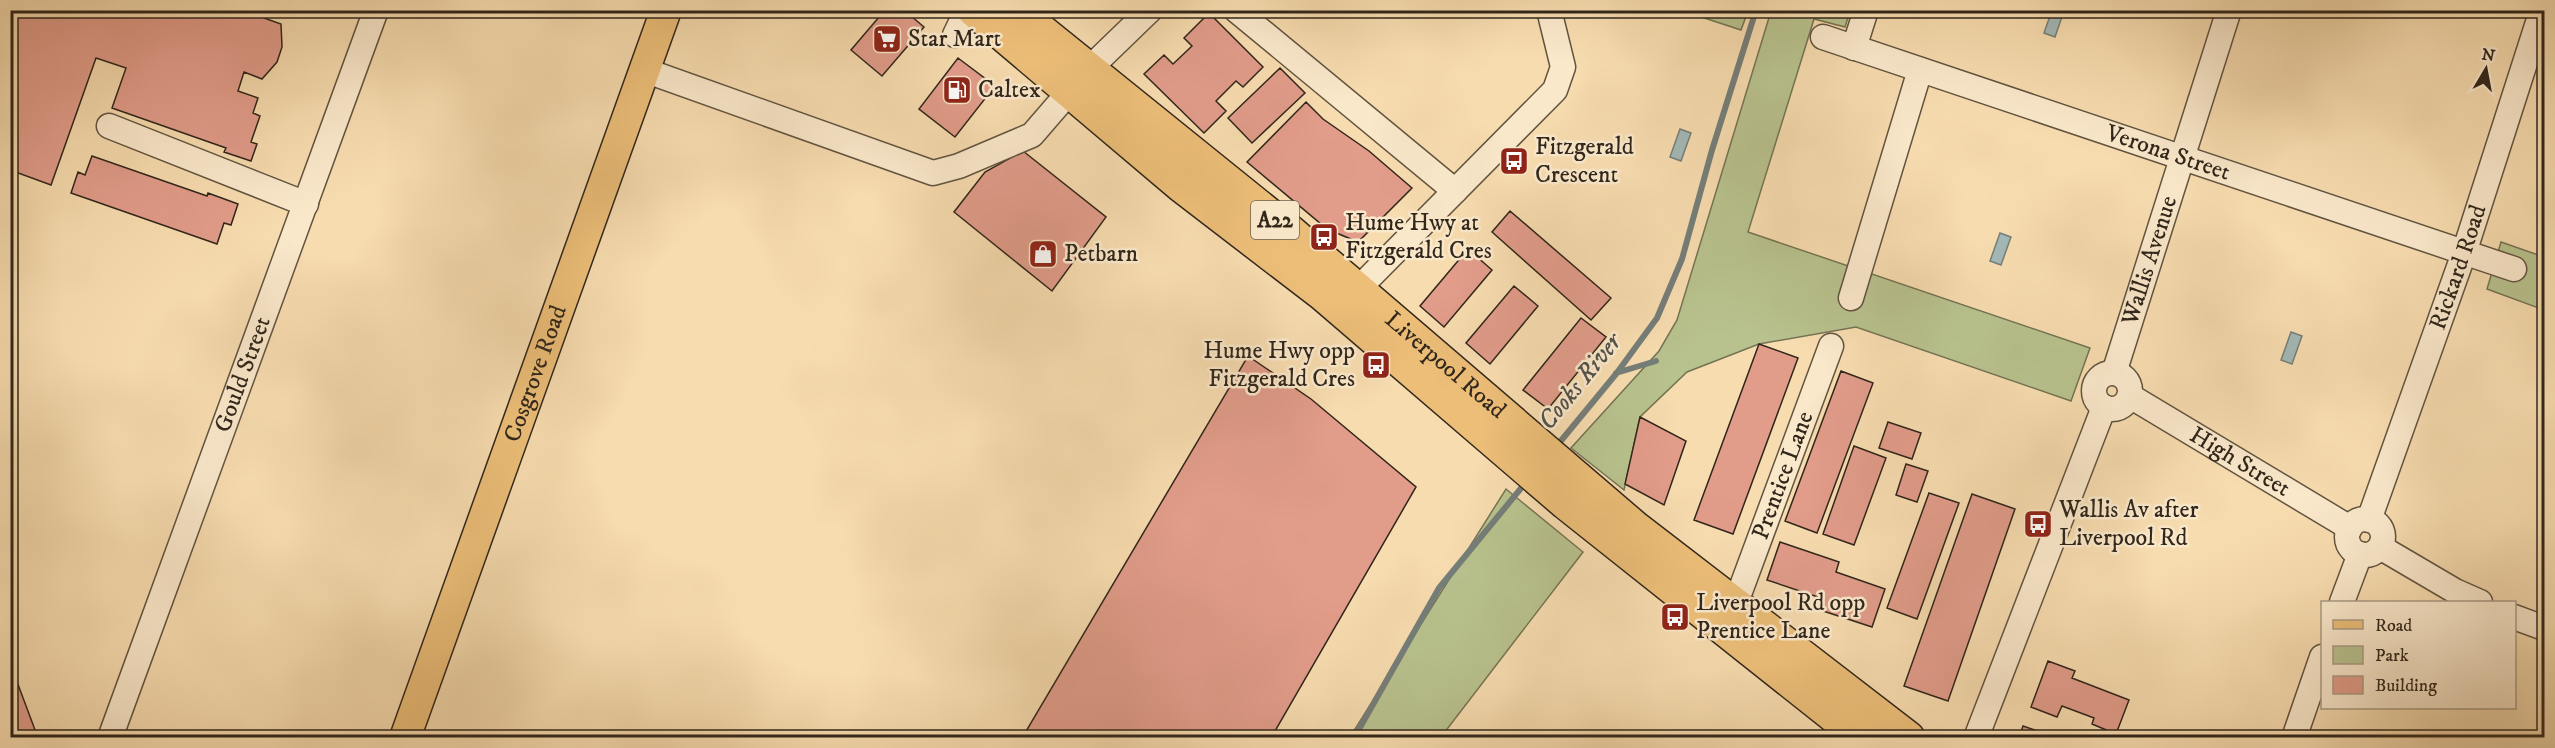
<svg xmlns="http://www.w3.org/2000/svg" width="2555" height="748" font-family="'IM FELL DW Pica',serif">
  <style>
    .green { fill: #b8c28e; stroke: #747454; stroke-width: 1.5 }
    .water { fill: #a3b8b7; stroke: #757e79; stroke-width: 1.5 }
    .lines { fill: none; stroke-linecap: round; stroke-linejoin: round }
    .stream { stroke: #757e79; stroke-width: 6 }
    .building { fill: #e19c8a; stroke: #30261b; stroke-width: 1.5 }
    .minor-casing { stroke: #625440; stroke-width: 27 }
    .major-casing { stroke: #30261b; stroke-width: 33 }
    .highway-casing { stroke: #30261b; stroke-width: 36 }
    .minor { stroke: #fae8cb; stroke-width: 24 }
    .major { stroke: #ecbe78; stroke-width: 30 }
    .highway { stroke: #ecbe78; stroke-width: 33 }
    .labels { text-anchor: middle; dominant-baseline: central; stroke-width: 5; stroke-linejoin: round; paint-order: stroke }
    .shield { fill: #fae8cb; stroke: #6d6050; stroke-width: 1.5 }
    .shield-label { font-size: 22px; font-weight: bold; fill: #30261b }
    .poi-label { font-size: 24px; fill: #30261b; stroke: #fae8cb; text-anchor: start }
    .street-label { font-size: 24px; fill: #30261b; stroke: #fae8cb }
    .water-label { font-size: 26px; font-style: italic; fill: #52524a; stroke: #fae8cb }
  </style>
  <rect width="100%" height="100%" fill="#f7dcaf"/>
  <filter id="stains"><feTurbulence type="fractalNoise" baseFrequency=".00333" numOctaves="4"/><feColorMatrix values="0 0 0 0 .2 0 0 0 0 .09 0 0 0 0 .02 0 0 0 .5 -.17"/></filter>
  <radialGradient id="worn" r=".72"><stop offset=".6" stop-color="#630" stop-opacity="0"/><stop offset="1" stop-color="#630" stop-opacity=".3"/></radialGradient>
  <!-- green -->
  <path class="green" d="M1683 11H1748L1741 30Z
    M1771 11H1850L1845 27 1814 19 1748 232 2090 348 2071 401 1856 327 1759 344 1687 372 1640 417 1624 490 1571 448 1659 351 1677 320Z
    M2501 242 2544 257V310L2487 289Z
    M1506 489 1583 552 1441 737H1350Z"/>
  <!-- water -->
  <path class="water" d="M2052 10 2064 11 2055 37 2044 33Z
    M1680 129 1691 133 1681 161 1670 157Z
    M2000 233 2011 237 2001 265 1990 261Z
    M2291 332 2302 336 2292 364 2281 360Z"/>
  <g class="lines">
    <!-- stream -->
    <path class="stream" d="M1616 373 1656 361
      M1555 448 1616 374 1657 318 1682 259 1712 150 1756 10
      M1354 738 1439 588 1527 481"/>
  </g>
  <!-- building -->
  <path class="building" d="M10 10H267L264 18 281 24 282 47 277 62 262 79 244 72 238 91 258 98 253 113 260 116 251 142 257 144 251 161 224 152 226 148 112 108 126 68 96 58 51 185 10 170Z
    M885 10H904L924 27 882 76 851 50Z
    M1209 13 1263 67 1243 87 1236 81 1216 101 1226 111 1204 133 1144 74 1164 55 1173 64 1192 46 1184 38Z
    M958 58 995 86 955 137 919 109Z
    M1280 68 1305 93 1252 143 1228 118Z
    M1306 102 1323 119 1369 151 1412 188 1358 242 1327 229 1247 162Z
    M1023 151 1106 217 1052 291 954 212 985 172Z
    M92 156 207 196 208 193 238 204 231 225 224 223 217 244 71 193 78 172 85 175Z
    M1510 211 1611 298 1591 320 1492 232Z
    M1468 249 1492 270 1444 327 1420 306Z
    M1514 286 1538 306 1490 364 1466 343Z
    M1581 318 1606 337 1548 409 1523 390Z
    M1759 344 1798 358 1733 534 1694 520Z
    M1248 356 1311 399 1416 487 1271 738H1022Z
    M1841 371 1873 383 1817 533 1785 521Z
    M1640 417 1686 441 1664 505 1625 484Z
    M1888 422 1921 433 1912 459 1879 448Z
    M1854 446 1886 458 1854 545 1823 534Z
    M1906 464 1928 471 1917 502 1896 495Z
    M1929 493 1959 503 1917 619 1887 608Z
    M1972 494 2015 509 1948 701 1904 686Z
    M1780 542 1839 562 1836 572 1885 589 1872 627 1817 609 1821 598 1767 580Z
    M2048 661 2075 671 2072 678 2129 700 2116 734 2092 724 2094 718 2062 706 2057 717 2031 707Z
    M10 663 38 738H10Z
    M2023 726 2050 735 2049 738H2019Z"/>
  <g class="lines">
    <!-- minor casing -->
    <g class="minor-casing">
      <g id="minor">
        <path d="M1236 10 1455 191"/>
        <path d="M955 35 967 10"/>
        <path id="s1" d="M1823 37 2514 269"/>
        <path d="M1854 48 1866 10"/>
        <path d="M644 70 933 173 959 166 1032 135 1089 69 1150 10"/>
        <path d="M109 126 306 204"/>
        <path d="M1358 289 1555 90 1563 67 1549 10"/>
        <path d="M1851 298 1920 70"/>
        <path id="s2" d="M2114 373 2229 10"/>
        <circle cx="2112" cy="391" r="18"/>
        <path id="s3" d="M2130 396 2350 528"/>
        <circle cx="2365" cy="537" r="18"/>
        <path id="s4" d="M2369 520 2464 253 2542 10"/>
        <path d="M2380 547 2455 591 2480 602"/>
        <path d="M2342 602 2360 554"/>
        <path id="s5" d="M1735 605 1831 346"/>
        <path d="M2514 617 2544 628"/>
        <path id="s6" d="M110 738 376 10"/>
        <path d="M1976 738 2104 407"/>
        <path d="M2294 738 2322 657"/>
      </g>
    </g>
    <!-- major casing -->
    <g class="major-casing">
      <g id="major">
        <path id="s7" d="M405 738 666 10"/>
      </g>
    </g>
    <!-- highway casing -->
    <g class="highway-casing">
      <g id="highway">
        <path d="M974 10 1182 186 1324 295 1566 503 1862 738"/>
        <path id="s8" d="M1015 10 1289 231 1634 527 1908 738"/>
      </g>
    </g>
    <!-- minor -->
    <use href="#minor" class="minor"/>
    <!-- major -->
    <use href="#major" class="major"/>
    <!-- highway -->
    <use href="#highway" class="highway"/>
  </g>
  <!-- icons -->
  <defs>
    <g id="supermarket-square" transform="scale(1.5)"><rect x="-9" y="-9" width="18" height="18" rx="4" fill="#8f2418" stroke="#fae8cb"/><path d="M-6-5.5h2.5l.6 2H6L4.5 2H-2.5L-4.4-4H-6ZM-1.5 3.2a1.3 1.3 0 1 0 .1 0ZM3 3.2a1.3 1.3 0 1 0 .1 0Z" fill="#fff"/></g>
    <g id="fuel-square" transform="scale(1.5)"><rect x="-9" y="-9" width="18" height="18" rx="4" fill="#8f2418" stroke="#fae8cb"/><path d="M-5.5-6h7V0h2V4h1.3V-2.5L3-4.5l.8-.8L6-3V5H2.5V1h-1V6h-7ZM-4.2-4.7v3.2H.2V-4.7Z" fill="#fff"/></g>
    <g id="bus-square" transform="scale(1.5)"><rect x="-9" y="-9" width="18" height="18" rx="4" fill="#8f2418" stroke="#fae8cb"/><path d="M-5-6H5V4H4V6H2V4H-2V6H-4V4H-5ZM-3.5-4V0h7V-4ZM-3.5 1.2v1.5H-2V1.2ZM2 1.2v1.5H3.5V1.2Z" fill="#fff"/></g>
    <g id="shop-square" transform="scale(1.5)"><rect x="-9" y="-9" width="18" height="18" rx="4" fill="#8f2418" stroke="#fae8cb"/><path d="M-5-2.5h2.3a2.7 3.5 0 0 1 5.4 0H5L5.5 6h-11ZM-1.5-2.5h3a1.5 2.3 0 0 0-3 0Z" fill="#fff"/></g>
  </defs>
  <g fill-rule="evenodd">
    <use href="#supermarket-square" x="887" y="39"/>
    <use href="#fuel-square" x="957" y="90"/>
    <use href="#bus-square" x="1514" y="161"/>
    <use href="#bus-square" x="1324" y="237"/>
    <use href="#shop-square" x="1043" y="254"/>
    <use href="#bus-square" x="1376" y="365"/>
    <use href="#bus-square" x="2038" y="524"/>
    <use href="#bus-square" x="1675" y="617"/>
  </g>
  <g class="labels">
    <!-- shield labels -->
    <rect class="shield" x="1251" y="201" width="48" height="38" rx="4.5"/>
    <g class="shield-label">
      <text x="1275" y="220">A22</text>
    </g>
    <!-- poi labels -->
    <g class="poi-label">
      <text x="908" y="39">Star Mart</text>
      <text x="978" y="90">Caltex</text>
      <text x="1535" y="147">Fitzgerald<tspan x="1535" dy="28">Crescent</tspan></text>
      <text x="1345" y="223">Hume Hwy at<tspan x="1345" dy="28">Fitzgerald Cres</tspan></text>
      <text x="1064" y="254">Petbarn</text>
      <text x="1355" y="351" text-anchor="end">Hume Hwy opp<tspan x="1355" dy="28">Fitzgerald Cres</tspan></text>
      <text x="2059" y="510">Wallis Av after<tspan x="2059" dy="28">Liverpool Rd</tspan></text>
      <text x="1696" y="603">Liverpool Rd opp<tspan x="1696" dy="28">Prentice Lane</tspan></text>
    </g>
    <!-- street labels -->
    <g class="street-label">
      <text stroke="none"><textPath href="#s1" startOffset="364">Verona Street</textPath></text>
      <text stroke="none"><textPath href="#s2" startOffset="118">Wallis Avenue</textPath></text>
      <text stroke="none"><textPath href="#s4" startOffset="268">Rickard Road</textPath></text>
      <text stroke="none"><textPath href="#s8" startOffset="558">Liverpool Road</textPath></text>
      <text stroke="none"><textPath href="#s6" startOffset="387">Gould Street</textPath></text>
      <text stroke="none"><textPath href="#s7" startOffset="387">Cosgrove Road</textPath></text>
      <text stroke="none"><textPath href="#s3" startOffset="128">High Street</textPath></text>
      <text stroke="none"><textPath href="#s5" startOffset="138">Prentice Lane</textPath></text>
    </g>
    <!-- water labels -->
    <g class="water-label">
      <text transform="translate(1580 382) rotate(-51)">Cooks River</text>
    </g>
  </g>
  <!-- margin -->
  <rect width="2555" height="748" fill="none" stroke="#f7dcaf" stroke-width="36"/>
  <rect x="12" y="12" width="2531" height="724" fill="none" stroke="#30261b" stroke-width="3"/>
  <rect x="18" y="18" width="2519" height="712" fill="none" stroke="#30261b" stroke-width="1.5"/>
  <!-- legend -->
  <rect x="2321" y="601" width="195" height="108" fill="#fae8cb" stroke="#a99a85" stroke-width="1.5"/>
  <rect x="2333" y="620" width="30" height="9" fill="#ecbe78" stroke="#a99a85" stroke-width="1.5"/>
  <text x="2375" y="631" font-size="18" fill="#30261b">Road</text>
  <rect x="2333" y="646" width="30" height="18" fill="#b8c28e" stroke="#a99a85" stroke-width="1.5"/>
  <text x="2375" y="661" font-size="18" fill="#30261b">Park</text>
  <rect x="2333" y="676" width="30" height="18" fill="#e19c8a" stroke="#a99a85" stroke-width="1.5"/>
  <text x="2375" y="691" font-size="18" fill="#30261b">Building</text>
  <!-- north arrow -->
  <g transform="translate(2486 69) rotate(10)" stroke="#fae8cb" stroke-width="4.5" paint-order="stroke">
  <path d="M0-4.5L10 22L0 15L-10 22Z" fill="#30261b"/>
  <text y="-9" font-size="16" font-weight="bold" text-anchor="middle" fill="#30261b">N</text>
  </g>
  <rect width="100%" height="100%" filter="url(#stains)"/>
  <rect width="100%" height="100%" fill="url(#worn)"/>
</svg>
